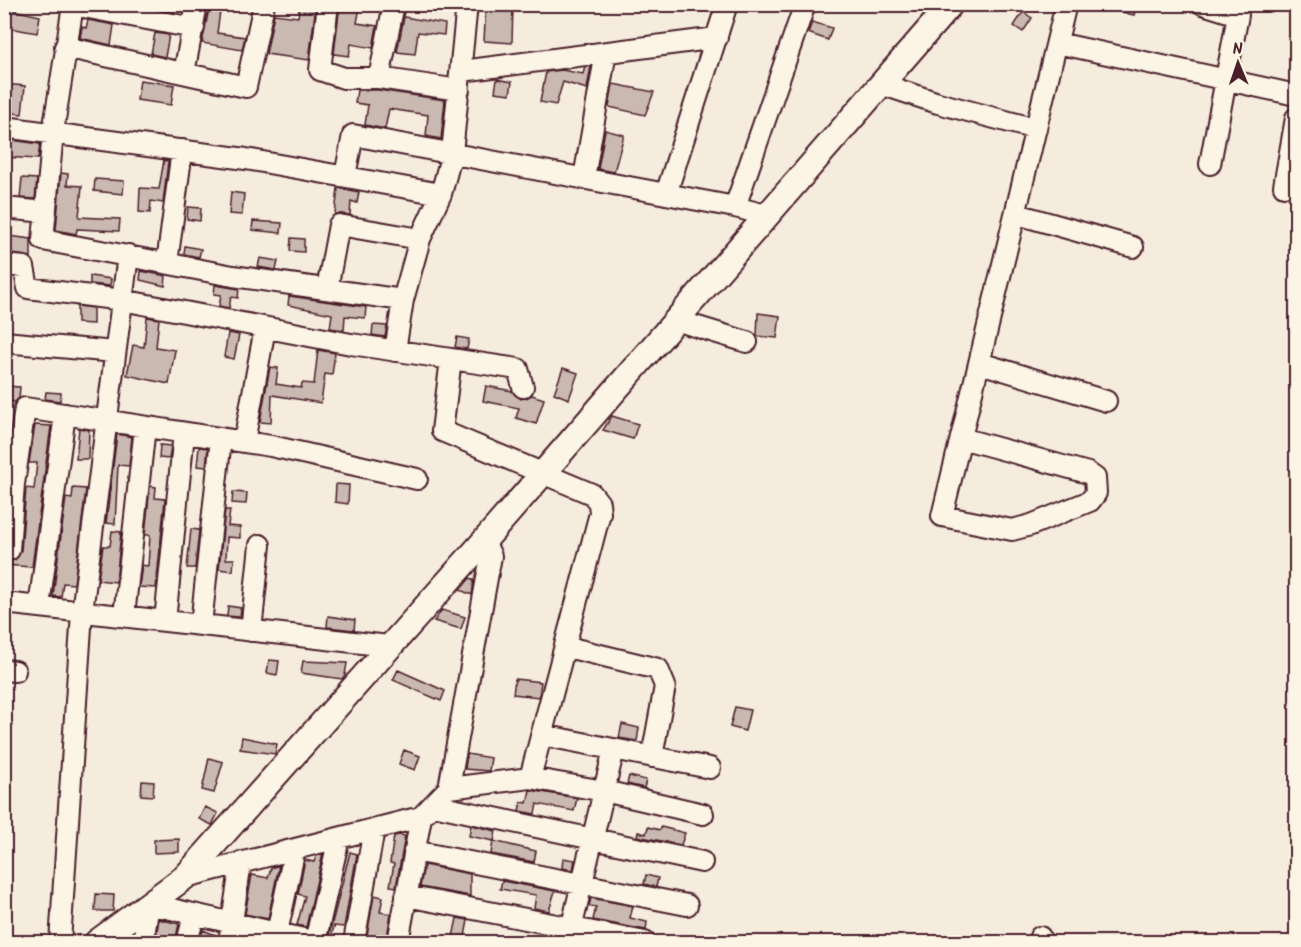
<svg xmlns="http://www.w3.org/2000/svg" width="1301" height="947" font-family="Kalam,sans-serif">
  <style>
    .building { fill: #cab9b1; stroke: #4a1f2b; stroke-width: 1.5 }
    .lines { fill: none; stroke-linecap: round; stroke-linejoin: round }
    .minor-casing { stroke: #4a1f2b; stroke-width: 24 }
    .major-casing { stroke: #4a1f2b; stroke-width: 28 }
    .minor { stroke: #fcf5e5; stroke-width: 20 }
    .major { stroke: #fcf5e5; stroke-width: 24 }
  </style>
  <rect width="100%" height="100%" fill="#f5ecde"/>
  <filter id="ink" filterUnits="userSpaceOnUse"><feTurbulence type="fractalNoise" baseFrequency=".0167" numOctaves="2"/><feDisplacementMap in="SourceGraphic" scale="12" xChannelSelector="R" yChannelSelector="G"/><feConvolveMatrix kernelMatrix="1 2 1 2 8 2 1 2 1" color-interpolation-filters="sRGB"/></filter>
  <g filter="url(#ink)">
    <!-- building -->
    <path class="building" d="M210 4H221L217 33 245 37 242 50 202 43Z
      M300 4H316L309 60 266 54 274 14 298 17Z
      M340 4 360 7 357 23 377 26 373 48 351 44 349 56 334 54Z
      M486 4H513L512 43 484 41Z
      M1106 4H1137L1134 15 1105 8Z
      M4 8 40 16 37 33 4 27Z
      M1023 12 1032 18 1023 32 1014 26Z
      M404 17 445 24 444 35 418 32 415 54 397 52Z
      M88 20 114 25 111 45 80 38 82 27 86 28Z
      M812 22 832 28 828 40 808 33Z
      M155 33 169 35 165 57 151 54Z
      M591 66 587 89 563 82 556 105 540 102 546 72 562 70 583 74 585 67Z
      M497 79 512 82 510 94 495 92Z
      M140 80 174 85 171 105 137 100Z
      M4 84 25 86 22 114 4 112Z
      M613 84 654 92 645 115 609 107Z
      M357 90H378L445 100 441 139 426 136 428 115 389 109 385 129 365 125 368 105 355 103Z
      M605 130 624 135 614 172 598 169Z
      M4 139 40 144 38 159 4 157Z
      M164 160 168 161 163 203 151 201 150 213 139 212 140 188 159 189Z
      M61 173 68 174 67 185 82 186 79 217 120 219 119 231 77 229 76 234 56 230Z
      M22 178 37 179 35 199 20 198Z
      M95 179 124 181 123 194 94 191Z
      M338 188 359 192 357 203 351 201 350 215 335 214Z
      M231 192 244 194 242 215 229 214Z
      M188 207 201 208 200 221 187 219Z
      M253 221 282 223 281 233 252 230Z
      M9 236 31 239V257L7 253Z
      M291 238 304 239V252L290 251Z
      M185 246 201 249 199 257 184 254Z
      M260 258 278 261 276 270 258 267Z
      M141 271 166 276 165 286 140 280Z
      M90 276 111 279 110 286 90 284Z
      M215 285 239 289 238 298 231 297 229 308 219 306 221 295 214 294Z
      M289 296 366 307 365 318 345 316 344 330 330 328 332 314 288 305Z
      M77 306 93 308V324L77 323Z
      M758 313 780 316 777 338 757 336Z
      M147 317 159 319 156 347 175 350 169 384 127 375 133 345 144 347Z
      M373 325 387 326 385 337 372 335Z
      M228 333 239 335 234 359 224 357Z
      M457 337 469 339 467 349 455 347Z
      M318 350 335 353 332 375 325 374 321 403 272 395 271 423 260 422 270 367 278 368 276 384 301 388 302 383 314 384Z
      M563 368 578 373 569 399 554 393Z
      M5 386 20 387 19 398 15 402 4 401Z
      M486 386 512 391 521 399 532 395 544 399 536 424 516 418 519 408 483 401Z
      M46 392 61 393 60 401 45 399Z
      M612 416 638 424 633 439 603 430Z
      M35 425 51 426 32 567 4 565 5 561 15 560 21 551 26 488 34 489 37 463H29Z
      M79 428 89 430 88 459H76Z
      M117 434 132 437 129 466 118 465 115 524 106 523Z
      M160 445 171 446 169 459 159 458Z
      M199 447 208 448 206 467 197 466Z
      M336 484 349 485 348 504 335 502Z
      M150 486 156 487 155 498 165 499 156 588 139 587 142 565 148 566 150 535H145Z
      M73 488 86 489 74 584 63 583 61 597 53 596 66 498 72 499Z
      M233 492 247 493 246 504 232 503Z
      M225 510H230L228 526 240 527V538L227 537 226 559H234L233 571 219 569Z
      M191 529 199 530 195 568H187Z
      M112 531 121 532 116 582 98 580 103 546H110Z
      M470 578 474 580 472 595 460 590Z
      M228 606 241 608 240 617 227 616Z
      M442 610 465 617 461 629 434 621Z
      M328 616 355 620 354 630 327 627Z
      M269 660 279 661 277 675 267 673Z
      M303 661 347 663 345 675 342 679 301 673Z
      M398 670 445 691 441 701 393 680Z
      M515 679 541 682 539 697 513 694Z
      M735 707 750 710 745 731 730 727Z
      M622 724 639 728 637 741 619 738Z
      M242 737 277 744 275 754 240 749Z
      M404 750 420 756 415 770 399 764Z
      M467 754 491 758 489 771 465 769Z
      M209 758 223 762 214 793 202 790Z
      M629 776 646 780 644 788 627 784Z
      M142 781 154 782 153 796 141 795Z
      M530 790 577 798 574 811 537 804 535 814 519 811 521 802 527 803Z
      M205 807 218 813 212 825 199 819Z
      M471 825 496 831 494 841 469 836Z
      M648 827 660 830 661 827 685 833 681 845 637 836 638 832 646 834Z
      M399 835 405 836 396 887 390 886 394 864 390 863 394 836Z
      M179 839V852L154 853V840Z
      M493 841 536 851 534 862 491 854Z
      M350 852 357 854 344 927 334 926 331 939H328Z
      M323 854 306 927 297 925 305 896 298 894 305 860 314 862 316 856Z
      M563 858 575 860 573 870 562 868Z
      M279 865 268 919 245 914 252 875 268 878 271 868Z
      M424 865 470 874V896L420 887Z
      M646 875 658 878 656 887 644 884Z
      M502 881 555 891 549 911 534 908 536 895 500 889Z
      M96 894 114 895 113 911H95Z
      M374 895 383 897 380 912 391 914 386 942H366Z
      M591 898 633 906 630 918 647 922 646 930 593 920 596 907 589 906Z
      M457 918 468 920 464 942H452Z
      M159 919 179 924 175 942H155Z
      M203 930 218 936 217 942H199Z"/>
    <g class="lines">
      <!-- minor casing -->
      <g class="minor-casing">
        <path id="minor" d="M328 4 320 70 344 78H379L459 90
          M1203 4 1238 15 1210 164
          M194 28 73 5 53 132 43 240 233 276 403 300
          M1057 43 1296 95
          M65 47 246 87 264 4
          M462 71 717 38
          M184 73 197 4
          M379 78 394 4
          M881 84 938 103 1036 129
          M4 127 246 159 441 194
          M345 176 353 135 735 207 766 215
          M584 178 606 52
          M1284 186 1296 118
          M666 194 727 4
          M735 207 805 4
          M4 208 46 212
          M1017 214 1133 247
          M167 263 182 150
          M4 265 24 267 28 288 122 300 351 344 518 369 523 387
          M327 289 339 225 420 239
          M675 320 747 342
          M4 342 115 352
          M395 351 403 300 420 239 441 194 452 153 467 4
          M980 363 1106 401
          M961 438 1088 473 1095 478 1096 493 1090 501 1031 525 1012 530 942 516 1066 4
          M244 442 265 328
          M9 550 14 484 25 408 271 446 417 479
          M4 603 389 646
          M39 607 65 414
          M124 616 145 427
          M165 621 184 433
          M201 625 221 438
          M251 631 260 545
          M567 647 658 669 665 686 652 757
          M4 670 15 671
          M542 735 710 768
          M530 778 604 791 703 814
          M449 788 530 778 600 513 599 503 592 494 442 431 451 359
          M433 805 702 862
          M414 851 687 905
          M185 877 421 817 449 788 491 556 484 541
          M406 896 645 942
          M60 942 82 612 128 255
          M143 942 149 904 317 942
          M187 942 194 916
          M229 942 241 862
          M275 942 295 849
          M315 942 339 838
          M354 942 374 829
          M398 942 421 817
          M568 942 614 749
          M1038 942 1040 937"/>
      </g>
      <!-- major casing -->
      <g class="major-casing">
        <path id="major" d="M97 942 185 877 484 541 951 4"/>
      </g>
      <!-- minor -->
      <use href="#minor" class="minor"/>
      <!-- major -->
      <use href="#major" class="major"/>
    </g>
  </g>
  <!-- margin -->
  <rect width="1301" height="947" fill="none" stroke="#fcf5e5" stroke-width="24"/>
  <rect x="12" y="12" width="1277" height="923" fill="none" stroke="#4a1f2b" stroke-width="2" filter="url(#ink)"/>
  <!-- north arrow -->
  <g transform="translate(1238 63) rotate(358)" stroke="#fcf5e5" stroke-width="4.5" paint-order="stroke">
  <path d="M0-4.5L10 22L0 15L-10 22Z" fill="#4a1f2b"/>
  <text y="-9" font-size="16" font-weight="bold" text-anchor="middle" fill="#4a1f2b">N</text>
  </g>
</svg>
